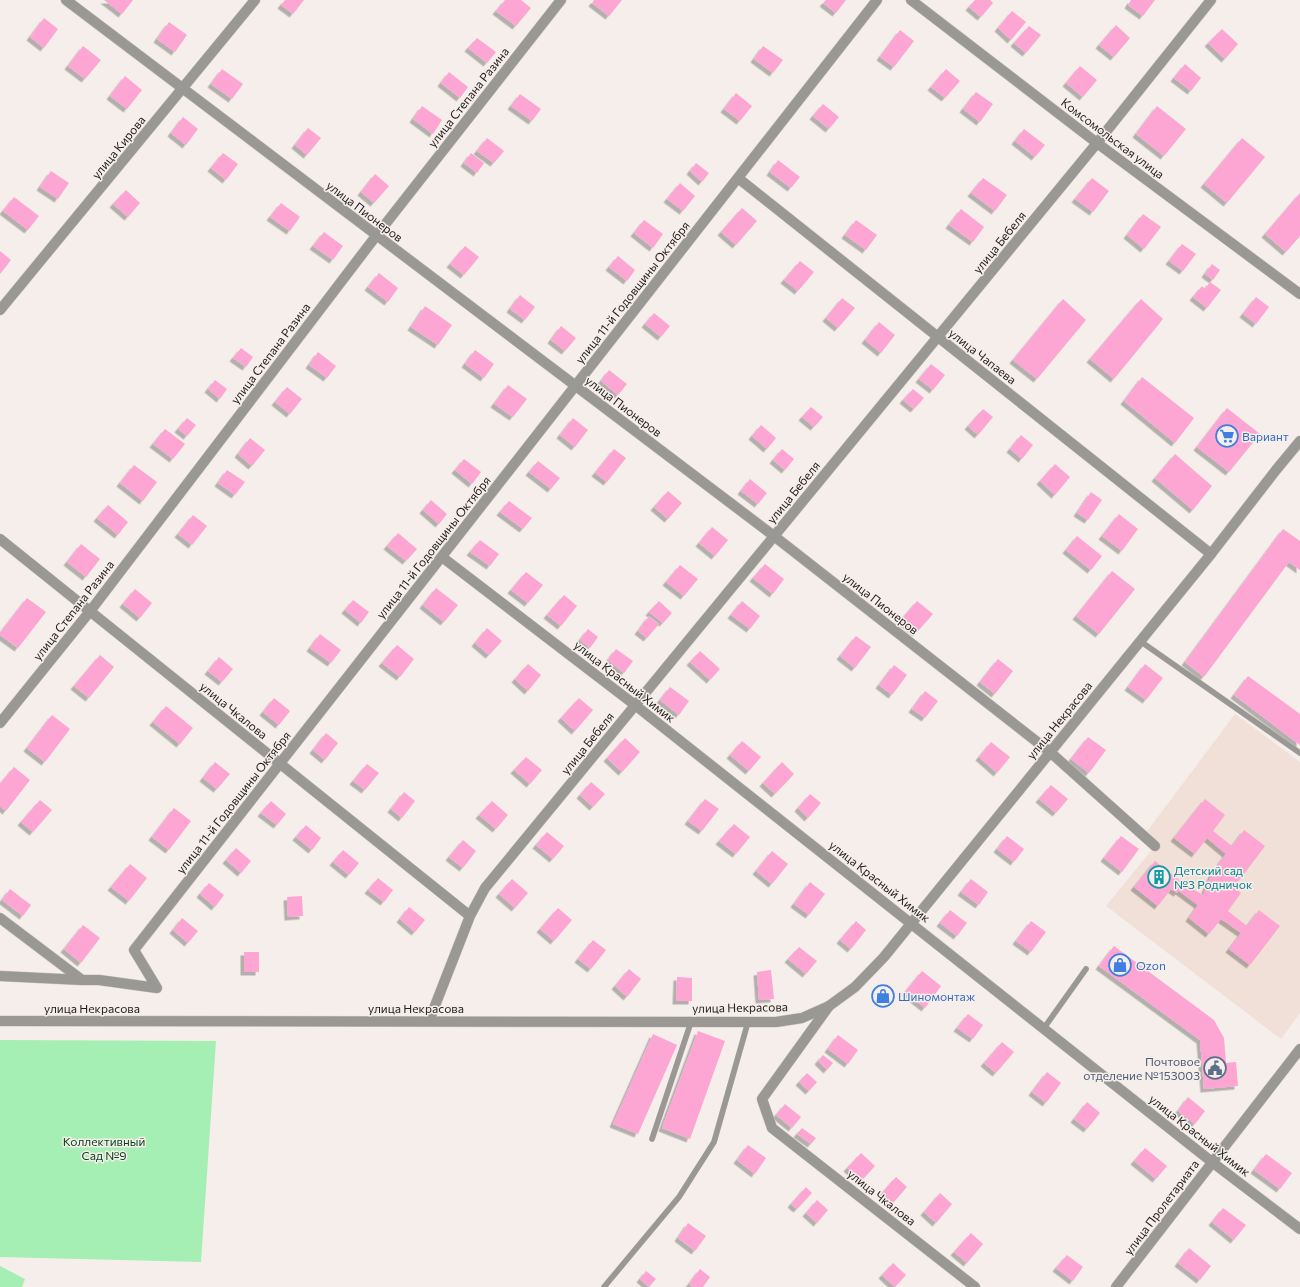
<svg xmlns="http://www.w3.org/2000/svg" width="1300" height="1287" font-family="Commissioner,sans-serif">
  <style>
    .built { fill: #f0e0d7 }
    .green { fill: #a5efb4 }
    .building { fill: #fda5d3; filter: url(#shadow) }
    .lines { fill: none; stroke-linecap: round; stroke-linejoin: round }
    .service-casing { stroke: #cfc8c5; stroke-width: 6 }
    .minor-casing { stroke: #cfc8c5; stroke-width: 11 }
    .tertiary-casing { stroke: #cfc8c5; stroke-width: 11 }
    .service { stroke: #999894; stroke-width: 5.5 }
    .minor { stroke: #999894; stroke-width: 10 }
    .tertiary { stroke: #999894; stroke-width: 10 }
    .labels { text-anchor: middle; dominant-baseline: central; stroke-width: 3; stroke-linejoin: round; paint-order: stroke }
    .street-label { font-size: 12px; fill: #201d1c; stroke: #f6eeea }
    .shop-label { font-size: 12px; fill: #366cbe; stroke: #f6eeea; text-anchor: start }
    .culture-label { font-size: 12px; fill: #0d838f; stroke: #f6eeea; text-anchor: start }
    .service-label { font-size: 12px; fill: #4e5e75; stroke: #f6eeea; text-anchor: end }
    .park-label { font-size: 12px; fill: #06431c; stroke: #f6eeea }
  </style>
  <defs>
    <filter id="shadow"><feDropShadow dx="-3.5" dy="3.5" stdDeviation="0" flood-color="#0004"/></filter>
  </defs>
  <rect width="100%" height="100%" fill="#f6eeea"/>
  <!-- built -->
  <path class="built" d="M1235 714 1300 762V1013L1281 1039 1106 906 1155 846 1145 834Z"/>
  <!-- green -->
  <path class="green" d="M0 1040 216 1041 201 1262 0 1257Z
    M0 1266 25 1279 22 1287H0Z"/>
  <!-- building -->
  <path class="building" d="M104 0H133L122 14Z
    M285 0H304L293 14 281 5Z
    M505 0H521L531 8 516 26 496 11Z
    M594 0H622L609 16 592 3Z
    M826 0H846L836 13 823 3Z
    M975 0H990L993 3 981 17 969 7Z
    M1131 0H1155L1143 16 1128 5Z
    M1012 11 1026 22 1011 40 998 28Z
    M44 18 58 29 44 48 30 37Z
    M169 22 187 35 175 52 157 39Z
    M1116 25 1130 38 1114 57 1099 45Z
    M1029 26 1041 35 1026 53 1014 43Z
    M1222 29 1238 44 1225 59 1208 43Z
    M900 30 914 41 894 67 880 57Z
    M477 38 496 52 487 63 468 48Z
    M83 46 101 60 85 79 68 66Z
    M763 46 783 60 773 73 754 59Z
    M1185 64 1201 78 1191 91 1174 78Z
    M1080 66 1097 80 1083 97 1066 83Z
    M222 69 243 84 232 99 211 84Z
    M946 69 960 81 945 98 931 87Z
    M449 72 468 87 460 98 441 83Z
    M125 76 142 90 127 109 110 96Z
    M976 92 993 104 980 122 963 109Z
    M736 93 752 106 740 121 724 109Z
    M520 94 541 109 532 121 511 106Z
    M823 104 839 117 829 129 813 116Z
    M422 106 442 120 433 134 413 119Z
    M1157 106 1186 129 1164 156 1136 134Z
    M183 117 198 129 186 145 171 133Z
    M308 128 321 138 307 155 295 145Z
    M1024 129 1045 145 1035 157 1015 141Z
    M487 138 504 151 494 163 477 151Z
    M1242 138 1265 157 1227 203 1204 184Z
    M223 153 238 164 226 180 211 168Z
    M471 153 484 163 477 173 464 163Z
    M778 160 800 177 791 188 770 172Z
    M696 163 709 173 702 182 690 171Z
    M51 171 69 183 58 199 40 187Z
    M375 174 389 186 374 203 361 192Z
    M983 178 1007 195 995 211 971 193Z
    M1092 178 1109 191 1093 212 1075 199Z
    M680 183 695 196 683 211 667 199Z
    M126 190 140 203 128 217 113 204Z
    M1300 193V236L1286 252 1265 234Z
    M14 197 39 216 28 230 3 211Z
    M281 203 300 217 290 231 270 217Z
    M742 208 757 221 736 245 721 232Z
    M961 209 984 227 973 242 949 225Z
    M1143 214 1161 227 1144 249 1127 235Z
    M644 220 663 234 653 248 634 233Z
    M856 220 877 235 866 250 845 235Z
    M324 232 343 246 333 260 313 246Z
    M1182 244 1196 254 1183 271 1169 261Z
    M465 246 479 257 464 275 450 264Z
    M0 251 11 260 0 274Z
    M618 256 635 270 627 281 609 267Z
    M800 261 814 272 798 291 784 280Z
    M1212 264 1220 270 1213 280 1205 274Z
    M379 273 398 288 388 302 368 287Z
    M1210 282 1221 290 1207 308 1193 297 1202 286 1205 289Z
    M520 295 535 307 525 320 510 309Z
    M1256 297 1269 307 1256 324 1243 314Z
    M842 298 855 308 838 328 826 318Z
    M1063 299 1086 320 1037 379 1013 360Z
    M1141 299 1163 319 1114 379 1090 359Z
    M425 306 452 325 438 345 411 327Z
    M654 313 670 326 661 337 645 324Z
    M879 322 895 335 881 353 865 340Z
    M561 326 576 338 565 351 551 340Z
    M241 348 253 357 246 367 233 358Z
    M475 350 494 364 484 378 465 364Z
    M318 352 336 366 327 378 309 365Z
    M931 364 945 375 933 390 919 379Z
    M609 370 627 384 618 395 601 381Z
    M1142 377 1194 418 1175 443 1124 401Z
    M215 380 227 389 220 399 208 389Z
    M508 385 527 399 513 417 494 404Z
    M287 387 302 399 290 414 275 402Z
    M913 389 924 398 914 409 903 400Z
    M811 407 823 417 814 427 802 417Z
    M1227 408 1260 434 1229 472 1197 447Z
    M983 409 993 417 978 435 968 426Z
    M187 418 196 425 187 436 178 429Z
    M573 418 588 430 575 447 560 435Z
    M761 425 776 438 767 449 752 436Z
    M165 429 185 444 173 459 153 444Z
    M1021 435 1033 445 1022 459 1010 449Z
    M250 438 265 450 252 466 238 454Z
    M614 449 626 458 607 482 595 473Z
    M782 449 794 459 785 470 773 460Z
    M1175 454 1212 486 1193 510 1155 478Z
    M464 459 481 472 472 484 455 470Z
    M538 461 560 478 551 489 529 472Z
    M1055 464 1070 477 1055 495 1040 481Z
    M134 465 157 482 143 501 120 483Z
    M227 470 245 482 235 495 218 483Z
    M750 479 767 493 758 504 741 491Z
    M668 491 682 503 668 519 654 507Z
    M1091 492 1102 500 1088 520 1077 513Z
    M431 500 447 514 439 524 423 510Z
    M509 501 532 518 523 529 500 512Z
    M108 505 128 522 118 535 97 518Z
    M1119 514 1138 529 1122 551 1102 536Z
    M193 515 207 526 192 545 178 534Z
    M712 527 728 540 715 556 699 543Z
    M1283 529 1300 541V570L1289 562 1204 677 1185 662Z
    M398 533 417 549 406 561 387 546Z
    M1077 536 1102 556 1091 570 1066 550Z
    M480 540 499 554 490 566 470 552Z
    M81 544 100 559 86 577 67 562Z
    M765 564 784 579 773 594 753 578Z
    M680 565 698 579 684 596 666 582Z
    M1112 571 1135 589 1099 634 1076 616Z
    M526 572 543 585 528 603 511 590Z
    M436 588 458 605 444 622 423 605Z
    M135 589 152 603 140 618 123 604Z
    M564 595 577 606 561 626 547 615Z
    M27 598 46 612 18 648 0 635V633Z
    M353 600 369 612 361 623 345 610Z
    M659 601 672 613 663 623 649 612Z
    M742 601 760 616 750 629 731 615Z
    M917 601 933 614 916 633 901 620Z
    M649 616 659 624 647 638 638 631Z
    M487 628 502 641 489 655 475 643Z
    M588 629 598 637 590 648 580 640Z
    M320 634 341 650 331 663 310 648Z
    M856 636 871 647 855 668 840 656Z
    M397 645 414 659 400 677 382 663Z
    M616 649 633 661 624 673 608 660Z
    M700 651 720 669 710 680 690 662Z
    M100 655 114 667 89 698 74 686Z
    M219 657 233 669 222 682 208 671Z
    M998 659 1013 671 995 694 980 682Z
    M528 664 541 675 528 691 515 679Z
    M1145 664 1163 678 1146 700 1128 687Z
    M894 665 907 675 892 695 879 685Z
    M1248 676 1300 714V745L1234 695Z
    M670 687 689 701 679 715 660 700Z
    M925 691 938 701 925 718 912 709Z
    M274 698 290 711 279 725 263 712Z
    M579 698 593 710 575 731 561 718Z
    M166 706 193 728 180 744 153 722Z
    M52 715 70 729 45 762 27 748Z
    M326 733 338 743 325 760 313 750Z
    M1088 737 1106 750 1089 773 1071 759Z
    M625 738 640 752 622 772 607 758Z
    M742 741 761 757 749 771 730 755Z
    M991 742 1010 757 997 773 979 757Z
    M526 757 542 770 530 784 514 770Z
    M215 762 230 774 217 789 203 778Z
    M782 762 794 774 775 794 763 783Z
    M367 764 379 773 365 790 353 781Z
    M14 767 30 780 6 811 0 806V784Z
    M591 782 605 794 593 807 580 795Z
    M1051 785 1068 799 1056 813 1039 799Z
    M404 792 415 801 402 818 391 809Z
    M810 794 821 803 808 818 798 808Z
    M705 799 719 809 702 831 688 821Z
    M1205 799 1225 815 1213 831 1232 846 1244 830 1265 846 1234 887 1241 893 1228 911 1247 926 1259 910 1280 926 1250 965 1229 949 1241 933 1221 919 1209 934 1189 918 1198 905 1179 891 1177 893 1171 889 1158 906 1134 887 1155 861 1184 884 1203 895 1213 871 1226 854 1207 838 1195 854 1174 838Z
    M40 800 52 810 33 832 21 822Z
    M271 801 286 814 277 825 261 813Z
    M492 801 508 815 496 829 479 815Z
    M174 808 191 821 169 850 152 837Z
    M734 824 750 837 736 854 719 841Z
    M306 825 321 838 312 850 296 837Z
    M547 832 564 846 553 859 536 845Z
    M1007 836 1024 849 1014 862 997 849Z
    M1121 836 1139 849 1122 872 1104 858Z
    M463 840 476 851 463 868 449 857Z
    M236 848 251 861 241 873 226 860Z
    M343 850 359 863 349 875 333 862Z
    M772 851 788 864 772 884 756 871Z
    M130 864 147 878 129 901 111 887Z
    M378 878 393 890 384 902 368 890Z
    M512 879 528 893 515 908 499 894Z
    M971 879 988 892 979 905 961 892Z
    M810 882 825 894 809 915 794 904Z
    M209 883 224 895 215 907 200 894Z
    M10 889 31 905 23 916 2 900Z
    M302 896 303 916 288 917 287 897Z
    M409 907 425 920 415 932 400 919Z
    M558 908 572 920 554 941 540 929Z
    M950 910 967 923 957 936 940 923Z
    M182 918 198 931 188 943 173 930Z
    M856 921 866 930 851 949 840 940Z
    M1031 921 1046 932 1031 952 1016 941Z
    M83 925 100 938 81 963 64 949Z
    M593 940 606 950 591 969 578 959Z
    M1114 946 1214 1020 1224 1038 1226 1063 1236 1062 1238 1086 1204 1089 1200 1040 1099 966Z
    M799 947 817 961 806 974 788 959Z
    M244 952H259V972H244Z
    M629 969 641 979 627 997 615 986Z
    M771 970 774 999 759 1000 757 972Z
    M922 971 941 986 925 1008 905 992Z
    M677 977 692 978V1001H676Z
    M968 1014 983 1025 973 1039 957 1028Z
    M698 1031 725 1041 690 1139 662 1128Z
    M653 1034 677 1045 638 1134 613 1124Z
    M838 1035 858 1050 848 1064 828 1049Z
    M1002 1042 1014 1052 996 1073 984 1063Z
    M823 1055 833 1063 827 1070 818 1061Z
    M1047 1072 1061 1083 1046 1103 1032 1092Z
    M807 1073 817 1082 809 1091 799 1082Z
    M1188 1097 1205 1111 1195 1124 1178 1111Z
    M1087 1102 1100 1113 1087 1129 1074 1119Z
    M785 1104 801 1117 792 1128 776 1115Z
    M802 1128 816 1138 811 1144 797 1134Z
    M748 1145 766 1158 755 1174 737 1160Z
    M1145 1148 1167 1166 1156 1179 1134 1161Z
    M861 1153 875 1166 861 1181 847 1168Z
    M1266 1154 1292 1173 1280 1189 1254 1170Z
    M896 1177 907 1187 892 1204 881 1194Z
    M806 1187 812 1193 797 1209 791 1204Z
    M940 1193 952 1204 936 1223 924 1212Z
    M817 1200 828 1210 817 1223 806 1213Z
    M1223 1208 1246 1225 1234 1240 1212 1222Z
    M688 1223 706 1236 695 1251 678 1238Z
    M971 1233 983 1244 967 1263 954 1252Z
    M1189 1248 1211 1266 1200 1280 1178 1263Z
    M1067 1255 1083 1267 1073 1281 1056 1268Z
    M893 1263 906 1275 895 1287 882 1275Z
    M700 1269 710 1277 703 1287H693L689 1284Z
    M646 1271 656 1279 649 1287 640 1279Z"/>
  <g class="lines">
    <!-- service casing -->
    <g class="service-casing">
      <path id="service" d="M1140 641 1300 753
        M1044 1028 1086 969
        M652 1139 691 1022
        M604 1287 679 1197 714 1142 748 1022"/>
    </g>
    <!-- minor casing -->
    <g class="minor-casing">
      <path id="minor" d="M66 0 774 536 1050 752 1155 846
        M911 0 1097 143 1300 294
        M738 178 1211 554
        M0 310 255 0
        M0 539 470 916
        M442 557 635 705 1212 1162 1300 1229
        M0 723 91 610 376 236 561 0
        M0 918 82 980
        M0 976 82 980H99L157 988 134 950 877 0
        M829 1006 762 1099 772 1128 975 1287
        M429 1021 470 916 485 888 1097 143 1211 0
        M1116 1287 1300 1049"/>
    </g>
    <!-- tertiary casing -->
    <g class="tertiary-casing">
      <path id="tertiary" d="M0 1021 776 1022 802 1018 829 1006 855 987 884 957 1211 554 1276 470 1300 441"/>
    </g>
    <!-- service -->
    <use href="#service" class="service"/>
    <!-- minor -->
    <use href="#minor" class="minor"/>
    <!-- tertiary -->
    <use href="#tertiary" class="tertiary"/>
  </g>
  <!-- icons -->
  <defs>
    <g id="supermarket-ring" transform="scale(1.15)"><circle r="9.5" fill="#f6eeea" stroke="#3f7fe0" stroke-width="1.5"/><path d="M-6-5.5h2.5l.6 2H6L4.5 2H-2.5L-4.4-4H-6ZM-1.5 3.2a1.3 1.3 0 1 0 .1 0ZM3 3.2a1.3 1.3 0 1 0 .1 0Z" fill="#3f7fe0"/></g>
    <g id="building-ring" transform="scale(1.15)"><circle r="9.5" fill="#f6eeea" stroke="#0f9aa8" stroke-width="1.5"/><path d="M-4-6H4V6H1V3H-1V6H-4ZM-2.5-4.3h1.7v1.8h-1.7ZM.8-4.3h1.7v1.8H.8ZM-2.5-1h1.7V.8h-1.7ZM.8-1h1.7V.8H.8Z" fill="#0f9aa8"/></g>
    <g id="shop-ring" transform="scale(1.15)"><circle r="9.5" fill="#f6eeea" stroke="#3f7fe0" stroke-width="1.5"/><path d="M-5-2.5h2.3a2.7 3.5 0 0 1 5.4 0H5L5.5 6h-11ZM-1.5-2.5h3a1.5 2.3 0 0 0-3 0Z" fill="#3f7fe0"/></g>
    <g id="civic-ring" transform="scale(1.15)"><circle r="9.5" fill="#f6eeea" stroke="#5c6f8a" stroke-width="1.5"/><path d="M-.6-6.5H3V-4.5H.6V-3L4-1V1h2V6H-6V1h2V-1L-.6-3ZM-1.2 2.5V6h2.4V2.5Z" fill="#5c6f8a"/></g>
  </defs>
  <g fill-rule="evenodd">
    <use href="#supermarket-ring" x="1227" y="436"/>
    <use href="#building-ring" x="1159" y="877"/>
    <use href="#shop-ring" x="1120" y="965"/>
    <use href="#shop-ring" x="883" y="996"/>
    <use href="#civic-ring" x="1215" y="1068"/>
  </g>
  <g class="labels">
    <!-- street labels -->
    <g class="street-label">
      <text transform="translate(468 97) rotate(-52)">улица Степана Разина</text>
      <text transform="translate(1113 138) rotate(37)">Комсомольская улица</text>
      <text transform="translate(118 147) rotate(-51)">улица Кирова</text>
      <text transform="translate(365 211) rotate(37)">улица Пионеров</text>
      <text transform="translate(999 242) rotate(-51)">улица Бебеля</text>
      <text transform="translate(632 292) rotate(-52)">улица 11-й Годовщины Октября</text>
      <text transform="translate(270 353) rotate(-53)">улица Степана Разина</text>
      <text transform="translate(983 356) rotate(38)">улица Чапаева</text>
      <text transform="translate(624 406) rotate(37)">улица Пионеров</text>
      <text transform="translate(793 492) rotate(-51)">улица Бебеля</text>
      <text transform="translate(433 547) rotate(-52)">улица 11-й Годовщины Октября</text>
      <text transform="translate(881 603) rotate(38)">улица Пионеров</text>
      <text transform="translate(73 610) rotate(-52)">улица Степана Разина</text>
      <text transform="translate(625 681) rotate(38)">улица Красный Химик</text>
      <text transform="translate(234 710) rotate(39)">улица Чкалова</text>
      <text transform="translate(1059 720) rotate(-51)">улица Некрасова</text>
      <text transform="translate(587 743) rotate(-51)">улица Бебеля</text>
      <text transform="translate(233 802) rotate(-52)">улица 11-й Годовщины Октября</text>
      <text transform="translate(880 881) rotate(38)">улица Красный Химик</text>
      <text transform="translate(740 1007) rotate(-1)">улица Некрасова</text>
      <text x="92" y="1008">улица Некрасова</text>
      <text x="416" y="1008">улица Некрасова</text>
      <text transform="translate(1200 1135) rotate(38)">улица Красный Химик</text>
      <text transform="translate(882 1197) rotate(38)">улица Чкалова</text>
      <text transform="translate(1161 1207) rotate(-53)">улица Пролетариата</text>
    </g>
    <!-- shop labels -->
    <g class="shop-label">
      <text x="1242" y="436">Вариант</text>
      <text x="1136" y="965">Ozon</text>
      <text x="898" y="996">Шиномонтаж</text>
    </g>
    <!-- culture labels -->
    <g class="culture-label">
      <text x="1174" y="870">Детский сад<tspan x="1174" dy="14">№3 Родничок</tspan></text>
    </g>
    <!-- service labels -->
    <g class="service-label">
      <text x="1200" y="1061">Почтовое<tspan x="1200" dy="14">отделение №153003</tspan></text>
    </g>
    <!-- park labels -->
    <g class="park-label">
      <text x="104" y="1141">Коллективный<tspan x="104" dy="14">Сад №9</tspan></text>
    </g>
  </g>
</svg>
